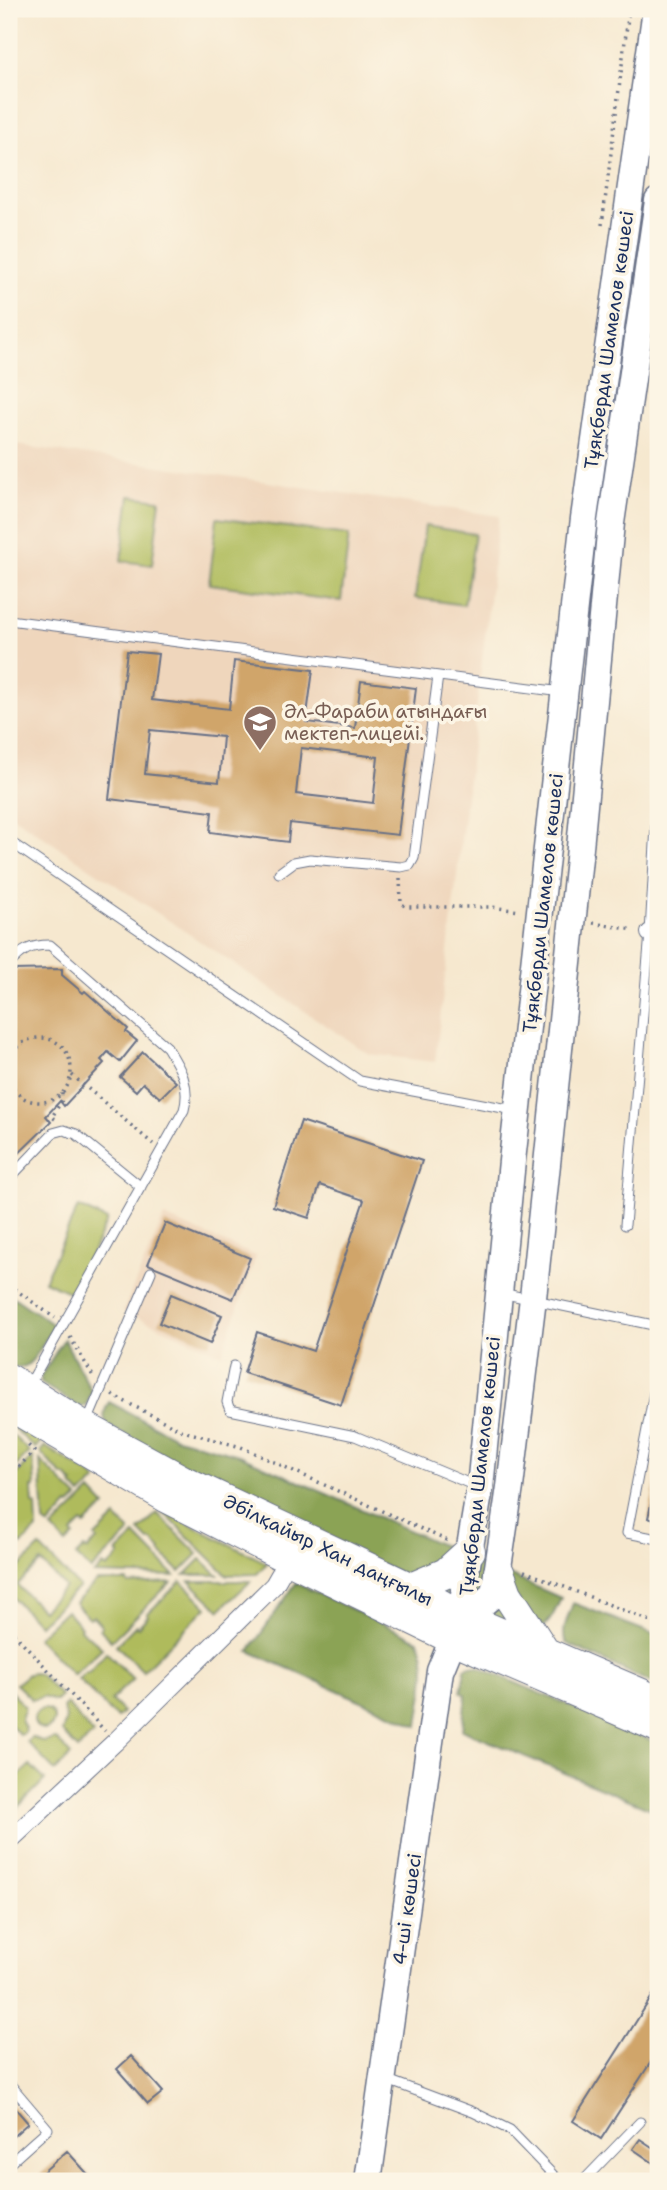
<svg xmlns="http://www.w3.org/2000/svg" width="667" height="2190" font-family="'Shantell Sans',sans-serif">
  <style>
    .built { fill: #efd6bc }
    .green { fill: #afbb5c; stroke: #65755d; stroke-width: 2; fill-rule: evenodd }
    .forest { fill: #8ba354; stroke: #536959; stroke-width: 2 }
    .building { fill: #d0a56b; fill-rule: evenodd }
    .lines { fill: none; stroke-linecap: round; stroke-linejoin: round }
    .lane-casing { stroke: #687086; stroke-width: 11 }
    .street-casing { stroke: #687086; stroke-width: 20 }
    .secondary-casing { stroke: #687086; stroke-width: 29 }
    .primary-casing { stroke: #687086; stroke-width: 32 }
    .path { stroke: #687086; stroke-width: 3.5; stroke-dasharray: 2 5; stroke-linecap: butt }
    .lane { stroke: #fff; stroke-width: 9 }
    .street { stroke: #fff; stroke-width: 18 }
    .secondary { stroke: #fff; stroke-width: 26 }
    .primary { stroke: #fff; stroke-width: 30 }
    .labels { text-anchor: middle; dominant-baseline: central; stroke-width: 7; stroke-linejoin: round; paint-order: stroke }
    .street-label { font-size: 19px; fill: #1b2f5e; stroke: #fcf5e5 }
    .education-label { font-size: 19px; fill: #785e54; stroke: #fcf5e5; text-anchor: start }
  </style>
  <rect width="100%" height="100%" fill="#fcf5e5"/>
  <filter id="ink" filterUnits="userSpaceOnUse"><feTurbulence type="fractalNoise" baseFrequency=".0143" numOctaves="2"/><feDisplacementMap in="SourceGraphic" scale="14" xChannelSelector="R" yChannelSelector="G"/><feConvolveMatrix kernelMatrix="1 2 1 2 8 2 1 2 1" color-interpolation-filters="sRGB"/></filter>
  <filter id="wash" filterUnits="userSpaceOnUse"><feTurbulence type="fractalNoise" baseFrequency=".00686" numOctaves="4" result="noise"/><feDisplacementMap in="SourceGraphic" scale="28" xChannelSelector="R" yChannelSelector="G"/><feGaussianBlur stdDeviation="1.57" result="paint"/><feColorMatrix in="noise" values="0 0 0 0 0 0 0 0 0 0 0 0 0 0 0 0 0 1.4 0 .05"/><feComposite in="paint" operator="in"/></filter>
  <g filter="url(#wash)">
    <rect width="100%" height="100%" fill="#f6e8cf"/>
    <!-- built -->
    <path class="built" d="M9 444 499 516 435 1062 369 1054 9 814Z
      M164 1217 256 1256 222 1354 123 1311Z"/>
    <!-- green -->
    <path class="green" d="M130 496 160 500 152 565 121 561Z
      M217 518 349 535 341 601 209 584Z
      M425 526 475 534 464 605 415 598Z
      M78 1207 107 1220 73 1294 44 1281Z
      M9 1409 41 1436 37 1439 40 1443 35 1448 9 1424Z
      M9 1432 30 1452 12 1470 9 1468Z
      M45 1446C62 1459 81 1466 97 1480L81 1495 72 1485 73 1483 65 1475 63 1476 40 1452Z
      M33 1457 35 1487H32L33 1504 36 1505 37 1529 21 1545 9 1533V1481Z
      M40 1460 78 1498 70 1506 68 1505 49 1526 44 1522Z
      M91 1491 105 1506 85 1525 82 1523 72 1533 74 1536 66 1544 52 1529Z
      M161 1510 267 1563 257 1574 227 1575Z
      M157 1513 198 1554 180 1572 160 1552 161 1550 151 1540 149 1541 139 1531Z
      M116 1517 130 1532 91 1570 76 1556 84 1548 87 1550 97 1540 95 1537Z
      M135 1535 175 1576 94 1574 103 1565 107 1568 120 1555 117 1552Z
      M40 1547 79 1587 39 1625 9 1594V1577ZM41 1562 65 1587 42 1610 17 1585Z
      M201 1559 218 1575H185Z
      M97 1581H127L128 1584 171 1582 111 1641 100 1629 102 1626 93 1616 89 1618 75 1603Z
      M181 1581 207 1607 143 1671 116 1645 136 1625 138 1627 148 1616 147 1614Z
      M189 1581H251L220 1610Z
      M66 1610 81 1627 80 1629 102 1648 73 1675 37 1638Z
      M106 1652 133 1679 111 1700 123 1712 117 1718 78 1679 86 1672 88 1673Z
      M34 1673 39 1674 61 1696 56 1701 43 1697 32 1700 16 1684 28 1674Z
      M9 1690 25 1707 21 1719 26 1731 20 1735 9 1723Z
      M67 1704 93 1734 78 1749 62 1732 66 1719 63 1708Z
      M34 1719a10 10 0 1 1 20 0a10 10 0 1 1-20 0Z
      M32 1737 44 1742 56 1739 71 1755 55 1771 27 1742Z
      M30 1765 45 1780 9 1816V1785Z"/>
    <!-- forest -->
    <path class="forest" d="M9 1294 54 1325C44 1340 30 1380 9 1364Z
      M64 1339 92 1392 86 1405 79 1407 41 1383V1376Z
      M109 1402 177 1438 239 1455 561 1598C554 1614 549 1627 532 1634L346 1549 108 1426C102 1417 104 1411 109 1402Z
      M296 1583 418 1640C432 1665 421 1698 418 1726L249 1651Z
      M573 1603 658 1636V1686L566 1643C560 1631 569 1615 573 1603Z
      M470 1666 478 1667 658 1743V1812L462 1730 466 1695 461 1692 465 1669Z"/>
    <g id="blocks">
      <!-- building -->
      <path class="building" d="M127 651 158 654 152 700 229 709 234 661 313 670 306 722 355 728 361 681 416 688 398 835 290 823 288 842 210 832 212 812 109 799ZM150 730 223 737 219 782 145 774ZM301 748 378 757 373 803 296 794Z
        M62 969V975L83 993 85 991 128 1029 126 1032 137 1041 120 1062 108 1052 101 1060 104 1063 64 1106 60 1101 46 1116 51 1122 9 1163V979L12 975V970Z
        M143 1052 176 1082 160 1098 143 1083 136 1091 120 1077Z
        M301 1121 422 1161 341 1405 244 1373 257 1332 313 1351 364 1200 320 1185 309 1218 273 1206Z
        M165 1223 250 1258 233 1299 148 1264Z
        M171 1294 222 1315 210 1344 159 1323Z
        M657 1476H658V1521L648 1518Z
        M658 1987V2051L601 2139 573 2121Z
        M131 2056 163 2092 148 2104 117 2069Z
        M9 2101 28 2123 9 2140Z
        M640 2139 658 2151V2166L633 2149Z
        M67 2151 94 2181H37L35 2179Z"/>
    </g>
  </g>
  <g filter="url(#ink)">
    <use href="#blocks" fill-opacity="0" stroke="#687086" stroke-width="2"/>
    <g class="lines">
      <!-- lane casing -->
      <g class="lane-casing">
        <path id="lane" d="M9 620 562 692
          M9 841 360 1081 514 1110
          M279 873 294 862 310 859 401 867 410 865 414 858 438 676
          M9 965C22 950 30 945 50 945L167 1047C180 1068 191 1085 184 1110L28 1387
          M9 1179 53 1133 64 1130 76 1134 141 1187
          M625 1225 650 933 658 790
          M501 1293 658 1326
          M234 1366 227 1402 230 1410 355 1436 478 1487
          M658 1372 627 1533 658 1539
          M87 1422 151 1272
          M385 2079 473 2112 510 2130 559 2181
          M9 2083 48 2129 9 2164
          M583 2181 640 2122"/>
      </g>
      <!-- street casing -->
      <g class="street-casing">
        <path id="street" d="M650 933 658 934
          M9 1841 115 1742 274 1585 289 1559"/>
      </g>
      <!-- secondary casing -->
      <g class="secondary-casing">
        <path id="secondary" d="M465 1618 464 1582 480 1488 512 1161 584 518 656 9
          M465 1618 494 1594 510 1487 533 1298 579 858 611 523 658 201
          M368 2181 440 1671 453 1639"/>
      </g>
      <!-- primary casing -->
      <g class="primary-casing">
        <path id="primary" d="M9 1379 85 1427 182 1480 411 1588 465 1618 658 1701
          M9 1405 166 1497 289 1559 453 1639 658 1727
          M499 1572 507 1594 544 1651
          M411 1588 446 1573 470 1551"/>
      </g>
      <!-- path -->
      <path class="path" d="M602 225 629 9
        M400 878 401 904 408 907H491L520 911
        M593 923 634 930
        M9 1059C15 1047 24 1039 38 1038 82 1036 82 1104 38 1102 23 1101 15 1093 9 1081
        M72 1075 153 1144
        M55 1119 52 1117 62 1100V1093
        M9 1285 55 1318
        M70 1337 93 1376
        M112 1395 183 1431 241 1447 448 1541
        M9 1477 34 1451 26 1443
        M524 1571 658 1624
        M9 1628 105 1731"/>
      <!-- lane -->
      <use href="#lane" class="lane"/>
      <!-- street -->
      <use href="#street" class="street"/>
      <!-- secondary -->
      <use href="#secondary" class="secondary"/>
      <!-- primary -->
      <use href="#primary" class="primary"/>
    </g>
  </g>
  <!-- icons -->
  <defs>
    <g id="school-pin" transform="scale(1.75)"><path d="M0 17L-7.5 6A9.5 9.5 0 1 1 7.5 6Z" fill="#8d6e63" stroke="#fcf5e5"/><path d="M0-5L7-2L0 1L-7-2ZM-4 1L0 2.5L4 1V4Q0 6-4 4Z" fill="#fff"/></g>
  </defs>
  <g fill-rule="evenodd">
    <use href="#school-pin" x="260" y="722"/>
  </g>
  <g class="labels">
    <!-- street labels -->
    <g class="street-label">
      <text transform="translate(609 340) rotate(-82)">Тұяқберди Шамелов көшесі</text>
      <text transform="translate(543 903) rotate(-84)">Тұяқберди Шамелов көшесі</text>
      <text transform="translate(480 1466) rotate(-84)">Тұяқберди Шамелов көшесі</text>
      <text transform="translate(328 1550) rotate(26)">Әбілқайыр Хан даңғылы</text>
      <text transform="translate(407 1909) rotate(-82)">4-ші көшесі</text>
    </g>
    <!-- education labels -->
    <g class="education-label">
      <text x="284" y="711">Әл-Фараби атындағы<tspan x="284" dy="22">мектеп-лицейі.</tspan></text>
    </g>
  </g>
  <!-- margin -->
  <rect width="667" height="2190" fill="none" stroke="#fcf5e5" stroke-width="35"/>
</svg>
